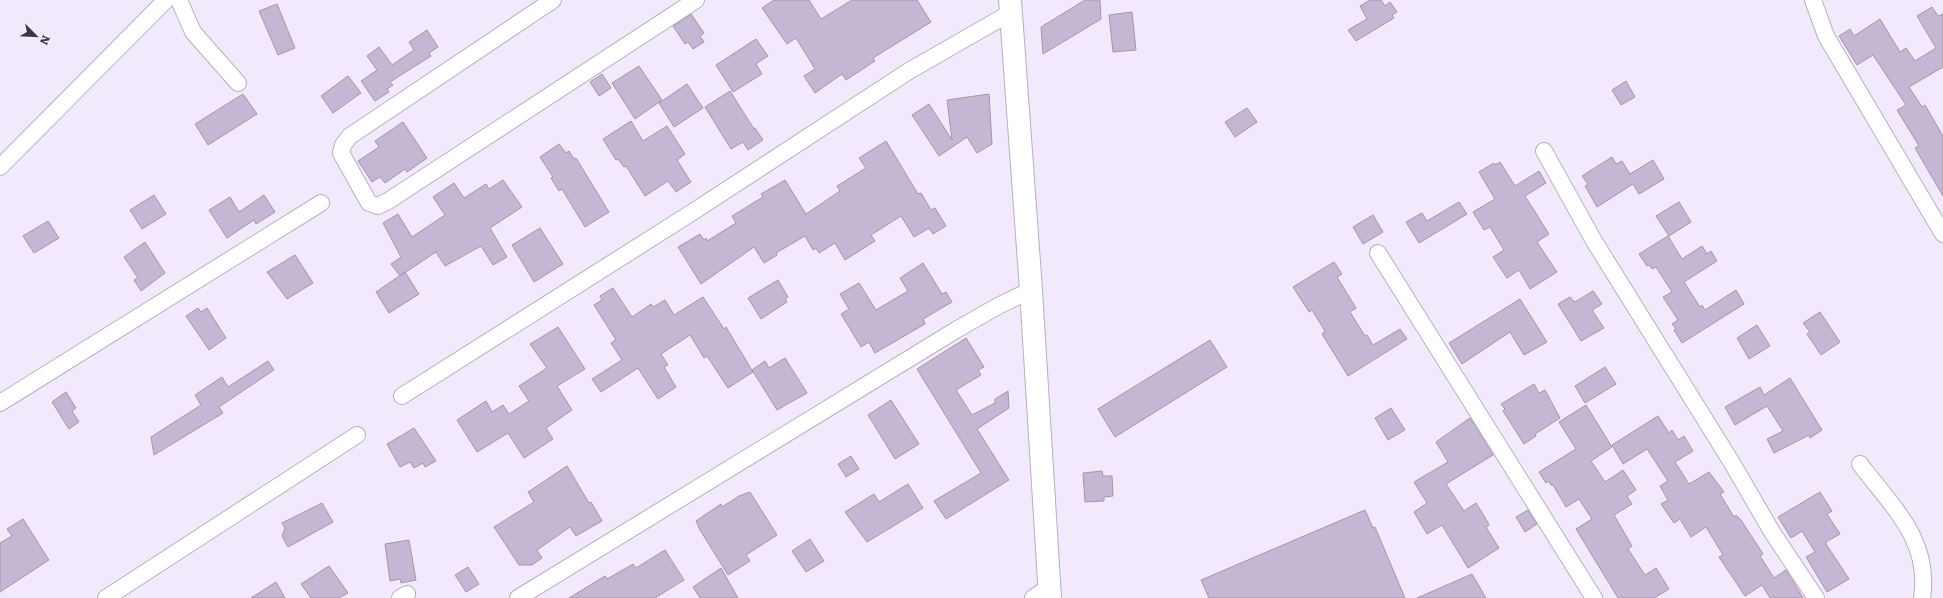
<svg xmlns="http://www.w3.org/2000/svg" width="1943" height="598" font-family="Literata,serif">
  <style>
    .building { fill: #c5b7d3; stroke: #a197aa }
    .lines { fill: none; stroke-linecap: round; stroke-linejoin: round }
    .street-casing { stroke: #b8aec1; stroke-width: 18 }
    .secondary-casing { stroke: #b8aec1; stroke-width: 24 }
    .street { stroke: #fff; stroke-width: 16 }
    .secondary { stroke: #fff; stroke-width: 22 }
  </style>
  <rect width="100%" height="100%" fill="#f3e9fd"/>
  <!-- building -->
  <path class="building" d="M774 0H809L821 19 852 0H917L931 22 873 58 875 61 846 80 842 74 815 93 804 76 815 69 796 38 787 44 762 8Z
    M1085 0H1100L1101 19 1043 54 1041 27Z
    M1370 0H1381L1385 6 1390 2 1397 12 1392 15 1394 18 1356 41 1348 30 1367 19 1360 6Z
    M277 4 295 48 278 55 259 11Z
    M1932 7 1938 16 1943 14V67L1909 87 1922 107 1925 105 1943 136V196L1915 148 1919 146 1897 110 1906 105 1873 55 1857 65 1839 36 1850 29 1854 36 1880 19 1900 52 1906 48 1915 61 1936 48 1917 16Z
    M1132 12 1136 50 1113 52 1109 15Z
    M691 14 704 33 700 36 704 42 693 49 688 42 685 44 673 26Z
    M427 30 438 47 429 53 431 56 390 82 393 85 387 89 389 92 375 101 361 81 377 70 367 56 379 47 392 65 414 50 409 42Z
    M756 39 768 56 756 64 762 74 733 92 716 65Z
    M639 66 662 100 635 119 612 83Z
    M602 74 611 88 599 96 590 82Z
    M348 76 361 93 333 113 321 96Z
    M1626 81 1635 97 1621 105 1612 90Z
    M687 84 703 108 674 127 659 103Z
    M730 91 754 129 755 128 763 140 748 150 743 142 731 149 705 107Z
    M243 94 257 114 208 145 195 124Z
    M989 94 992 144 977 153 967 137 939 156 912 115 929 104 952 140 947 100Z
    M1247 108 1257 122 1235 137 1225 122Z
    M631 121 643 141 667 126 685 154 677 160 691 182 676 192 668 181 645 196 626 166 624 167 618 159 616 160 603 139Z
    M403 122 427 158 407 172 405 169 385 183 380 177 372 182 358 161 379 147 375 141Z
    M886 141 918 194 921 193 931 210 935 208 946 226 933 234 929 228 914 237 901 216 871 235 875 241 845 260 835 243 819 253 816 248 813 250 805 236 776 253 777 255 764 263 754 247 701 284 678 247 700 234 704 240 706 238 707 241 736 223 732 216 763 197 761 194 785 180 806 214 840 191 837 186 866 168 859 158Z
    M559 144 566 153 569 151 574 159 576 158 609 212 585 227 562 189 559 191 551 178 553 177 540 157Z
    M1612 157 1616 164 1622 161 1630 174 1653 160 1664 179 1639 194 1633 184 1597 207 1585 186 1588 184 1582 176Z
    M1500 162 1515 186 1539 171 1546 183 1525 196 1549 234 1537 242 1557 272 1530 289 1519 270 1507 278 1493 257 1504 250 1490 227 1484 230 1473 212 1495 199 1479 172 1494 163 1495 165Z
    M503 180 522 207 490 228 507 257 493 265 481 246 445 266 436 252 400 276 391 264 401 257 383 223 398 214 412 237 445 215 433 197 454 183 464 198 486 184 489 189Z
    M154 195 166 214 142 229 130 210Z
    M264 195 275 212 256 224 254 220 227 238 209 210 230 197 239 212Z
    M1459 202 1467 214 1419 243 1406 222 1422 213 1427 221Z
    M1679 202 1691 222 1669 236 1656 216Z
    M1373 215 1383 232 1363 244 1353 227Z
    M48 221 59 238 34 253 23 236Z
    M540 228 563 264 534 282 512 245Z
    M1668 236 1682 259 1702 246 1707 254 1711 251 1717 261 1684 282 1700 307 1702 305 1705 310 1736 290 1744 304 1682 343 1674 330 1676 329 1672 324 1678 320 1663 297 1672 292 1656 267 1652 269 1649 265 1647 266 1639 254Z
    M145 242 165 273 141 291 134 280 138 278 124 257Z
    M295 255 313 283 287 299 267 272Z
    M1334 262 1342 274 1337 277 1356 308 1350 312 1365 336 1367 335 1373 345 1400 329 1407 339 1348 376 1322 334 1325 331 1312 310 1309 312 1293 287Z
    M923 263 942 294 946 292 952 302 923 319 925 324 875 353 869 342 861 347 841 314 849 309 840 294 859 283 876 310 908 291 900 278Z
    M405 272 419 294 389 313 376 292Z
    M778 280 788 297 785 299 787 302 761 319 748 298Z
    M613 288 632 317 651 304 653 307 665 300 674 315 703 297 724 329 726 327 753 372 728 388 707 356 704 358 690 335 661 354 668 365 664 367 676 387 658 399 638 368 601 392 592 379 622 360 611 343 616 340 594 305 602 300 600 296Z
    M1593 291 1602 304 1592 310 1604 328 1581 341 1558 304 1570 297 1575 302Z
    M1520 299 1547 342 1524 355 1510 332 1462 364 1449 343Z
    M198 308 201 312 207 308 226 338 209 350 186 316Z
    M1820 312 1840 342 1821 355 1807 334 1810 332 1803 323Z
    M1757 325 1770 346 1749 359 1737 338Z
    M558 327 585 369 557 386 572 410 546 428 553 439 524 458 508 433 477 452 457 420 486 401 492 412 503 405 509 414 529 401 519 386 547 368 530 344Z
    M966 338 984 367 978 370 981 375 956 390 972 415 995 403V399L1008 391 1009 408 977 429 1009 480 946 519 934 501 981 473 917 369Z
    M1210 340 1227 367 1115 437 1098 409Z
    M785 358 807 393 777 410 752 370 765 361 769 368Z
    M268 361 274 370 219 407 223 413 154 455 151 437 201 405 195 395 222 377 228 387Z
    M1605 367 1616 384 1585 403 1575 386Z
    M1790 378 1822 430 1810 438 1809 435 1774 453 1767 439 1783 431 1767 406 1735 425 1725 407 1760 387 1764 395Z
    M1534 384 1539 393 1545 390 1560 418 1535 434 1536 436 1524 444 1503 411 1505 409 1501 404Z
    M66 392 76 408 72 411 79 422 69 429 52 402Z
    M891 400 919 444 895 459 868 415Z
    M1586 405 1612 447 1591 461 1605 482 1623 470 1636 490 1627 496 1632 504 1614 515 1632 546 1628 549 1645 575 1656 568 1669 589 1654 598H1618L1576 529 1592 519 1579 499 1566 507 1553 485H1551L1549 481 1546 483 1539 472 1576 449 1559 422Z
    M1391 408 1405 430 1388 440 1375 418Z
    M1658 416 1669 433 1672 430 1678 440 1684 436 1693 451 1675 462 1689 484 1709 472 1724 492 1720 494 1734 517 1736 515 1741 520 1763 554 1760 556 1774 578 1786 570 1803 598H1770L1762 585 1745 596 1719 557 1723 555 1706 527 1691 537 1680 519 1674 523 1661 504 1668 500 1660 486 1668 481 1647 449 1623 464 1612 445Z
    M1470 418 1493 455 1446 484 1464 511 1476 503 1486 519 1489 525 1486 527 1499 548 1468 568 1442 525 1427 534 1414 512 1427 503 1414 482 1448 462 1436 442Z
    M414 428 436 461 425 467 423 463 414 468 410 462 400 467 387 444Z
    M851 456 859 469 846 477 838 464Z
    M567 466 589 503 591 502 602 521 576 536 570 527 537 550 542 558 532 565H519L494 527 534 502 528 492Z
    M1102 471 1103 476H1112L1113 496 1104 497V501L1085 502 1083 473Z
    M908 484 923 508 867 542 845 512 874 494 879 502Z
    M750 492 777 535 746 555 750 561 728 575 700 530 696 521 721 504 722 507 739 496Z
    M1820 492 1832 511 1827 514 1840 534 1826 542V544L1849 579 1827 592 1806 557 1815 552 1802 531 1791 538 1778 517Z
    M322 503 333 522 288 547 282 536 285 528 282 523Z
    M1365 510 1373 528 1375 527 1405 598H1209L1201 580Z
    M1528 510 1537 524 1525 532 1516 517Z
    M23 519 49 560 0 592V543L12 536 7 529Z
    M810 539 824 561 806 572 792 551Z
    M409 540 416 580 401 583 400 579 390 581 385 544Z
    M665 550 684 580 655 598H569L605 576 607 579 633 564 636 568Z
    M329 566 348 593 339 598H311L301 584Z
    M468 567 479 584 466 592 455 575Z
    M721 568 738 598H700L693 587Z
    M1472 574 1486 598H1417Z
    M276 582 285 598H251Z"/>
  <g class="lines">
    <!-- street casing -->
    <g class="street-casing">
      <path id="street" d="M179 0 193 32 238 83
        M553 0 350 136 343 145 341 153 369 203 378 206 388 201 696 0
        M1813 0 1826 36 1943 234
        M1544 151 1594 241 1732 463 1772 532 1816 598
        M0 167 166 0
        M1378 253 1594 598
        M402 396 688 215 909 71 1010 13
        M0 403 321 203
        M1860 464C1892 507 1931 540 1922 598
        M106 598 357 435
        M400 598 407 594
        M518 598 956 330 998 306 1031 290
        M1033 598 1049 587"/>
    </g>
    <!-- secondary casing -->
    <g class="secondary-casing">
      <path id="secondary" d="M1010 0 1031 290 1050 598"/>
    </g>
    <!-- street -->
    <use href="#street" class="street"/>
    <!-- secondary -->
    <use href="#secondary" class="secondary"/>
  </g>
  <!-- north arrow -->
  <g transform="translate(36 36) rotate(114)" stroke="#f3e9fd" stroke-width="3" paint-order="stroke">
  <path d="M0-3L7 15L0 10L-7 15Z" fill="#3a363e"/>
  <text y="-6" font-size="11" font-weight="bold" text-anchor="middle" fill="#3a363e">N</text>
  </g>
</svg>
